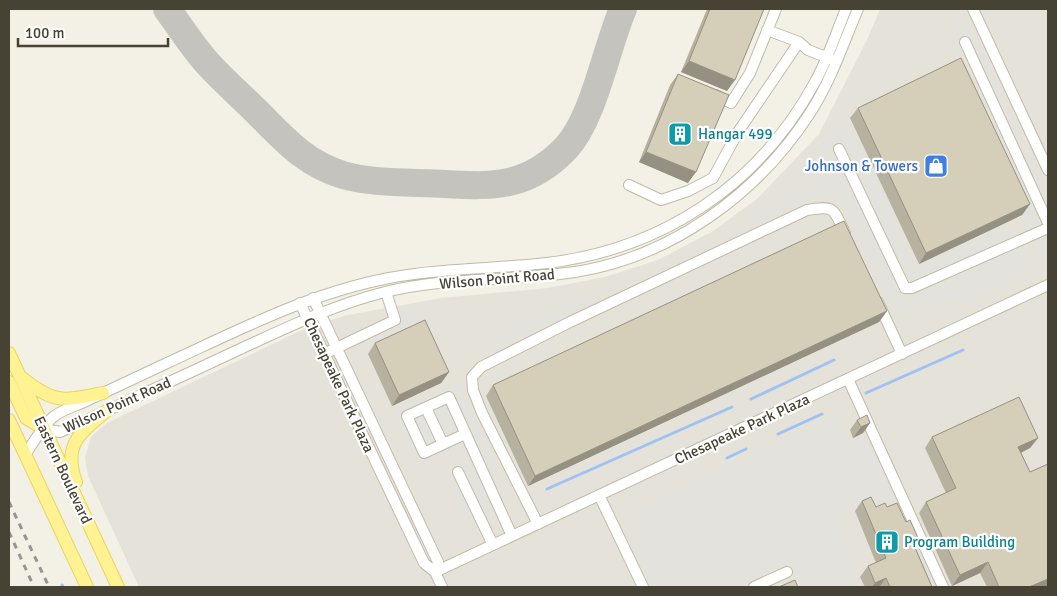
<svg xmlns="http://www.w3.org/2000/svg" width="1057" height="596" font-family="Signika,sans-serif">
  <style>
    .industrial { fill: #e5e2da }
    .parking { fill: #e4e2dd }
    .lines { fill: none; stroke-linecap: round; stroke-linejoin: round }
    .stream { stroke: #9fc2f2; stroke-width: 3 }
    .taxiway { stroke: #c4c3bd; stroke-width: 28 }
    .minor-casing { stroke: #bfbba7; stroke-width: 12 }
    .major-casing { stroke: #e7d55f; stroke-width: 14 }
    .minor { stroke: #fff; stroke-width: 10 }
    .major { stroke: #fff292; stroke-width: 12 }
    .rail { stroke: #959595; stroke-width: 3; stroke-dasharray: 6 6; stroke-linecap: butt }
    .wall { fill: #b7b2a0 }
    .shaded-wall { fill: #959182 }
    .building { fill: #d5cfba; stroke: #959182 }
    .labels { text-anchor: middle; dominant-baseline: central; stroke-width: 4.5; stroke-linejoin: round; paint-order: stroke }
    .culture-label { font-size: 15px; fill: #0d838f; stroke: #fff; text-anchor: start }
    .shop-label { font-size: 15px; fill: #366cbe; stroke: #fff; text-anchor: end }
    .street-label { font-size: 15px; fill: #464234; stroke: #fff }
  </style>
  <rect width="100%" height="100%" fill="#f3f1e5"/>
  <!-- industrial -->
  <path class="industrial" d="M880 9H1048V587H139L88 476 85 458 91 437 107 423 302 330 343 316 441 298 548 288 605 277 658 260 713 231 757 199 819 134 867 40Z"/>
  <!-- parking -->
  <path class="parking" d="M967 22 1048 195V269L970 104 978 100 979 86 952 29Z
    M849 124 915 268 1007 226 1028 271 969 298 921 303 894 316 819 153 823 143 832 131Z
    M829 181 833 189 752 228 748 220Z
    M586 295 589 302 493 348 490 341Z
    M420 306 424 314 416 318 419 326 368 350 359 330 403 310Z
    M460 383 499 468 479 477 464 444 419 465 396 414Z
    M836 415 849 442 864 434 894 497 835 523 865 587H801L790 563 737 587H653L631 543 644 536 634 513Z
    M470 463 493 511 467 523 444 475Z"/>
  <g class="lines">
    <!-- stream -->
    <path class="stream" d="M866 393 963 350
      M751 399 834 360
      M778 434 822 414
      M727 458 746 449
      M547 489 732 407
      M62 585 63 587"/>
    <!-- taxiway -->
    <path class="taxiway" d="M167 9C181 28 194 49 210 66 226 83 243 98 259 114 286 141 305 163 343 175 372 184 414 182 445 184 494 187 529 187 566 148 594 118 606 48 623 9"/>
    <!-- minor casing -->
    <g class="minor-casing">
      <path id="minor" d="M973 9 1048 170
        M767 30 799 42 808 50 831 59
        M965 42 1048 223
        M716 95 731 103 750 73 776 9
        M839 149 905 288H912L1048 228
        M629 185 661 200 688 191 713 178 738 132 799 42
        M313 298 438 562 435 572
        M878 302 902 354
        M300 303 424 563 435 572 442 587
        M324 354 395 320 386 292
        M848 379 943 587
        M426 408 443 444
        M44 429 60 432C119 405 179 378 238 350 286 328 333 305 385 292 447 277 512 281 575 272 671 257 758 194 810 113 831 81 843 44 858 9
        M465 434 424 453 407 416 449 397 512 536
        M25 455C33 443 41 429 51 419 58 411 73 407 82 403 110 390 139 376 167 363 239 330 310 293 389 278 441 268 494 269 547 263 663 249 759 185 815 82 828 59 836 33 846 9
        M458 472 493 545
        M599 495 643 587
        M538 524 482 413 473 390 472 377 481 367 570 322 807 210C836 205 833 209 845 233
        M435 572 1048 285
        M754 587 787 572"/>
    </g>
    <!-- major casing -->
    <g class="major-casing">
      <path id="major" d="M9 353 118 587
        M22 378C55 404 62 401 103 393
        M9 382 26 418 44 429
        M9 420 87 587
        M76 482C62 444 81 432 108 410"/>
    </g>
    <!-- minor -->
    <use href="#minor" class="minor"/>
    <!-- major -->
    <use href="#major" class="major"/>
    <!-- rail -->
    <path class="rail" d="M9 502 49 587
      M9 532 34 587"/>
  </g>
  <!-- wall -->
  <path class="wall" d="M707 9H764L727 91 681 72Z
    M678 74 688 183 639 162 670 85Z
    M858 108 1030 204 1022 215 919 264 850 118Z
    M887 311 879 322 528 486 486 396 493 385Z
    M375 343 449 372 441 383 392 406 368 354Z
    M857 420 870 423 863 433 853 438 850 430Z
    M932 437 1038 438 1030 448 1021 453 1030 472 1048 464V586L1045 587H987L980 573 952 586 919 513 926 502 946 493 925 448Z
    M862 501 876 507H887L906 522 919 540 915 547 932 587H865L860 577 868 566 876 563 855 511Z"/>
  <!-- shaded-wall -->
  <path class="shaded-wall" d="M689 61 735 80 727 91 681 72Z
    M646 152 696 172 688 183 639 162Z
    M1030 204 1022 215 919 264 926 253Z
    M887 311 879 322 528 486 535 476Z
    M449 372 441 383 392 406 399 395Z
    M870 423 863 433 853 438 861 427Z
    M1038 438 1030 448 1011 457 1018 447Z
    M919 540 911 551 913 543Z
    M988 562 980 573 952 586 960 575Z
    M886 578 879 587H872L875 583Z
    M1048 579V586L1045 587H1029Z"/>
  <!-- building -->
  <path class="building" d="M710 9H764L735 80 689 61Z
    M961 58 1030 204 926 253 858 108Z
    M678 74 729 95 696 172 646 152Z
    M844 221 887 311 535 476 493 385Z
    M425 320 449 372 399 395 375 343Z
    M1019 397 1038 438 1018 447 1030 472 1048 464V579L1029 587H999L988 562 960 575 926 502 956 488 932 437Z
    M867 415 870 423 861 427 857 420Z
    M871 497 876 507 885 503 887 507 897 503 906 522 910 520 919 540 913 543 932 587H890L886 578 875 583 868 566 886 558 862 501Z
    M795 580 798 587H779Z"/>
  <!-- icons -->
  <defs>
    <g id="building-square" transform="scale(1.25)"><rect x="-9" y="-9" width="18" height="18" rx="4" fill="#0f9aa8" stroke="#fff"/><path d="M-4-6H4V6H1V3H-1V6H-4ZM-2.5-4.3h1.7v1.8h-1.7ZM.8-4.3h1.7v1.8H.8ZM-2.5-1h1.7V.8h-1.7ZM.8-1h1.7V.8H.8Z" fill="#fff"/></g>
    <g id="shop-square" transform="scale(1.25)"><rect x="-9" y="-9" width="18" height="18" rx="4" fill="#3f7fe0" stroke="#fff"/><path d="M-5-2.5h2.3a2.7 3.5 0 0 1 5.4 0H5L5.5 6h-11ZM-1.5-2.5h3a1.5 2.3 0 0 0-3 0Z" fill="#fff"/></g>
  </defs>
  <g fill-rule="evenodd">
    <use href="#building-square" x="680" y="134"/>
    <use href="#shop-square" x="936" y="166"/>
    <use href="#building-square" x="887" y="542"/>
  </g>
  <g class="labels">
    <!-- culture labels -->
    <g class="culture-label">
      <text x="698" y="134">Hangar 499</text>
      <text x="904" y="542">Program Building</text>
    </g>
    <!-- shop labels -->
    <g class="shop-label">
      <text x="918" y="166">Johnson &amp; Towers</text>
    </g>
    <!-- street labels -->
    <g class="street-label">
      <text transform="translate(497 279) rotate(-5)">Wilson Point Road</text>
      <text transform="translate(339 385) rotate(65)">Chesapeake Park Plaza</text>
      <text transform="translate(117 405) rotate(-24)">Wilson Point Road</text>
      <text transform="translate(742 429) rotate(-25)">Chesapeake Park Plaza</text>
      <text transform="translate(63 470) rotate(65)">Eastern Boulevard</text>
    </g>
  </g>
  <!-- border -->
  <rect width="1057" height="596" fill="none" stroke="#464234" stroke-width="20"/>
  <!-- scale -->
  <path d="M18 38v8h150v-8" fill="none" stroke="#464234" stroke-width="2.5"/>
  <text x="25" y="38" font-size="15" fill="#464234" stroke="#ffffff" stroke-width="4" paint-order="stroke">100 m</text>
</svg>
